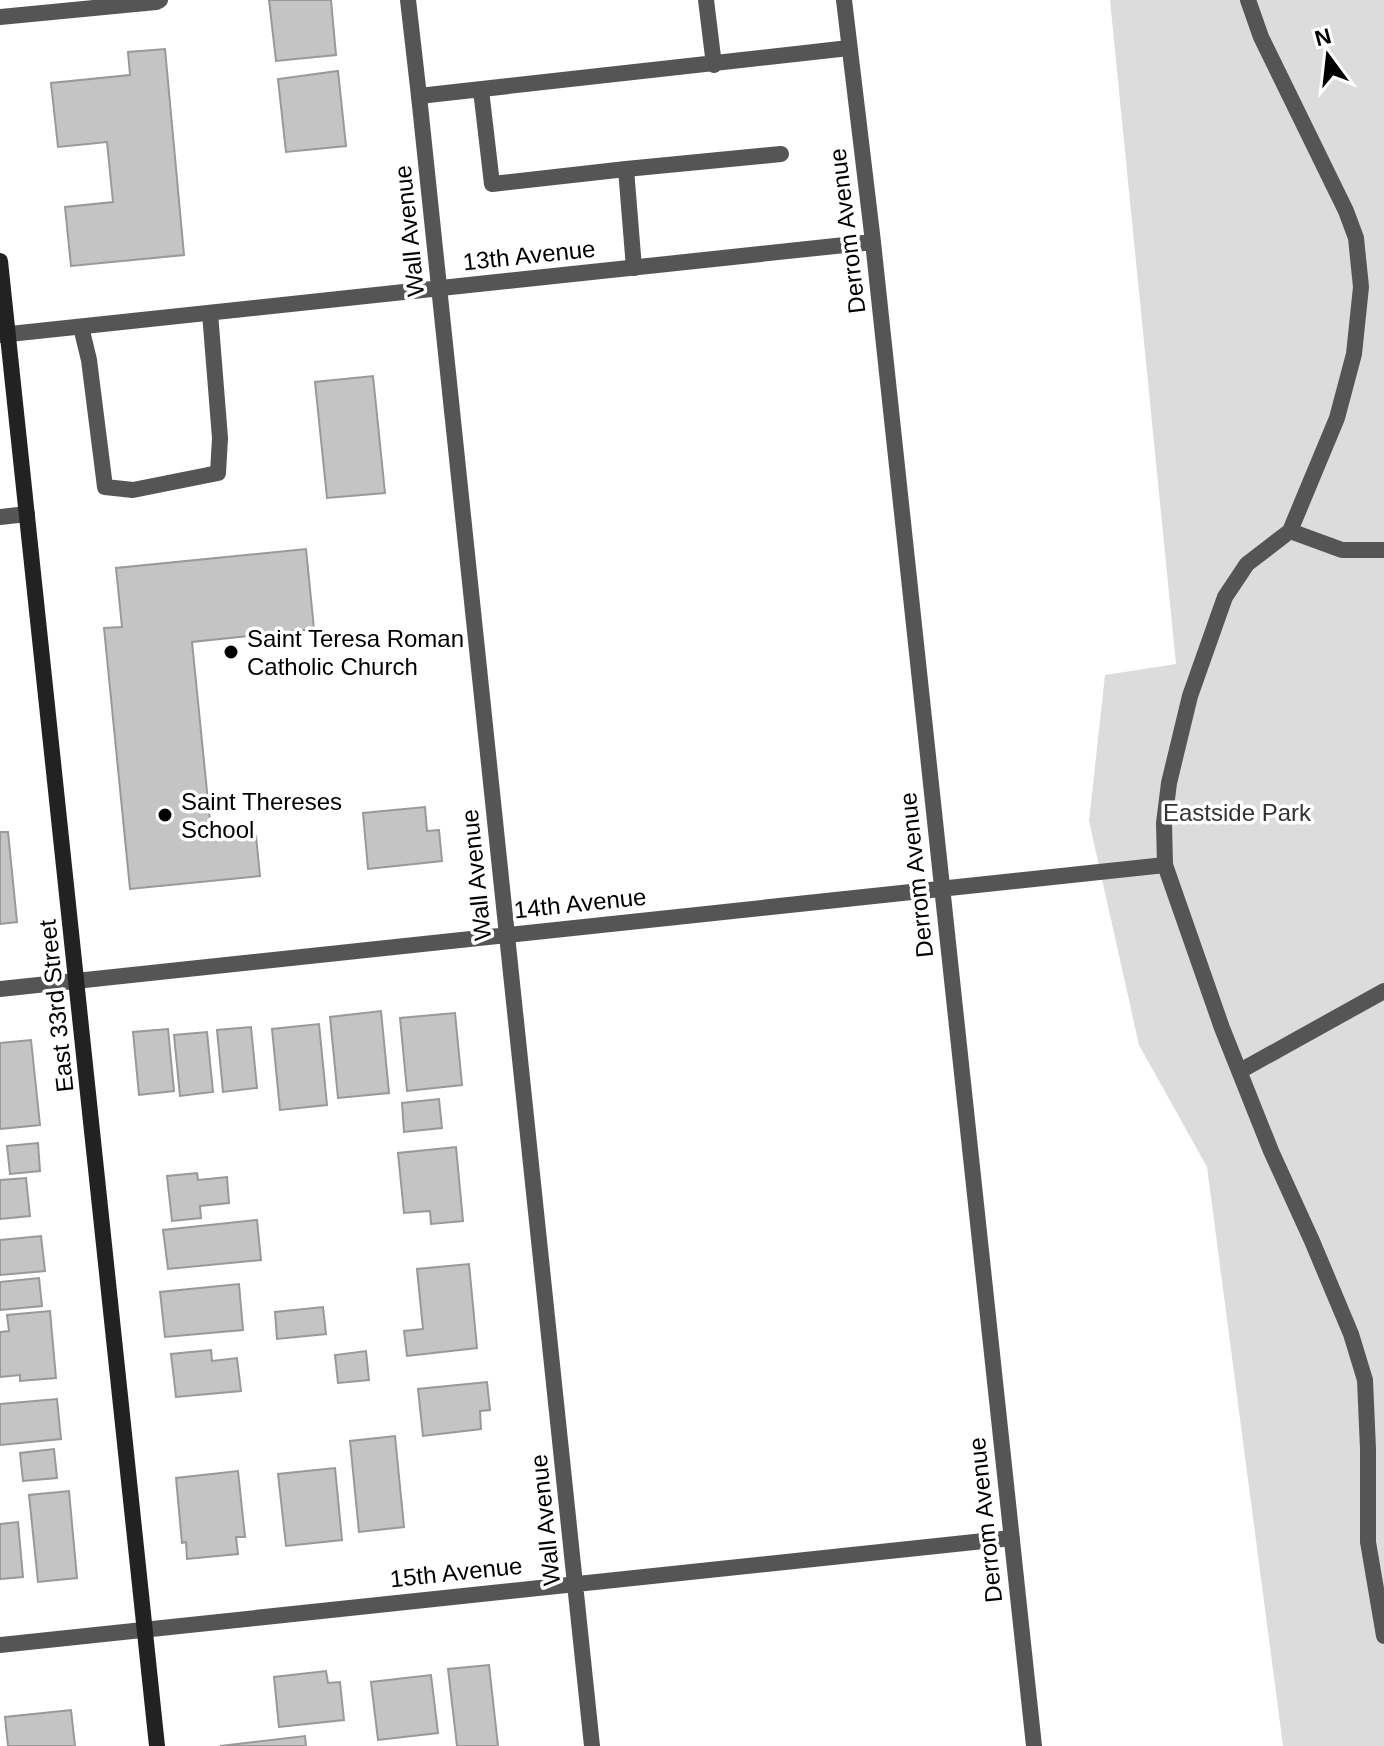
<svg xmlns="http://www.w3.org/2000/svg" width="1384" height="1746" font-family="Arial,sans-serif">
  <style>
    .green { fill: #dcdcdc }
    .building { fill: #c4c4c4; stroke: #999; stroke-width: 2 }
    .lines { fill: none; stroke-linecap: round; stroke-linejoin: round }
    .service { stroke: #555; stroke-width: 16 }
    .minor { stroke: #555; stroke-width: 16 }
    .secondary { stroke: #222; stroke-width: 16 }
    .poi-dot { fill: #000; stroke: #fff; stroke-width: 3 }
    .labels { text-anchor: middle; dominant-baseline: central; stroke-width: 7; stroke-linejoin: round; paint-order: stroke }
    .street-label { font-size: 24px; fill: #000; stroke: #fff }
    .poi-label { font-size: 24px; fill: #000; stroke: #fff; text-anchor: start }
    .park-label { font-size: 24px; fill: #333; stroke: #fff }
  </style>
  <rect width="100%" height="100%" fill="#fff"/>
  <!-- green -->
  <path class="green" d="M1110 0H1384V1746H1283L1207 1167 1139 1045 1089 821 1105 675 1176 664Z"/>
  <!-- building -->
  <path class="building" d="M269 0H331L336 55 276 61Z
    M165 49 184 255 71 266 65 207 113 202 107 142 58 147 51 83 130 75 128 52Z
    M338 71 346 146 286 152 278 79Z
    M373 376 385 493 327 498 315 382Z
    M306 549 314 629 192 642 212 841 256 836 260 876 130 889 104 628 122 627 116 568Z
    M425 807 427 831 439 830 442 861 368 869 363 813Z
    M0 832H8L17 922 0 924Z
    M381 1011 389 1093 338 1098 330 1017Z
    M455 1013 462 1085 407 1091 400 1018Z
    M319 1024 327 1105 280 1110 272 1029Z
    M251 1027 257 1088 223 1092 217 1030Z
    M168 1029 174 1091 139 1095 133 1032Z
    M207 1032 213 1092 180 1096 174 1035Z
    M31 1040 40 1125 0 1129V1043Z
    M439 1099 442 1128 404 1132 402 1103Z
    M38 1143 40 1171 10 1174 7 1146Z
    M456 1147 463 1221 431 1224 430 1211 404 1213 398 1153Z
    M197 1173 198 1180 227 1177 229 1203 200 1206 201 1218 172 1221 167 1176Z
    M26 1178 30 1216 0 1219V1180Z
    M257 1220 261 1260 168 1269 163 1230Z
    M41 1236 45 1271 0 1275V1240Z
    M469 1264 477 1348 407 1356 404 1331 423 1329 417 1269Z
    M39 1278 42 1306 0 1310V1282Z
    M239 1284 243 1330 165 1337 160 1292Z
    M323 1307 326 1334 277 1339 275 1312Z
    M50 1311 56 1378 20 1381V1375L0 1377V1332L9 1331 7 1315Z
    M211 1350 212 1361 237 1358 241 1391 176 1397 171 1354Z
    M366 1351 369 1380 338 1383 335 1355Z
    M487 1382 490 1410 480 1411 481 1429 423 1436 418 1389Z
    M57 1399 61 1439 0 1445V1404Z
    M395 1436 404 1527 359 1532 350 1441Z
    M54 1449 57 1478 23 1481 20 1453Z
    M335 1468 342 1540 286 1546 278 1474Z
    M238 1471 245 1537H236L238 1554 187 1559 186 1542 182 1543 176 1478Z
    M69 1491 77 1578 38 1582 29 1495Z
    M18 1522 23 1577 0 1579V1524Z
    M489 1665 498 1746H457L448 1669Z
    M326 1671 328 1683 340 1682 344 1720 279 1727 274 1677Z
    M431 1675 438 1733 378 1740 371 1682Z
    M71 1710 75 1746H8L5 1717Z
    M305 1736 306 1746H220Z"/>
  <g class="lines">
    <!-- service -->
    <path class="service" d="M706 0 714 65
      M1248 0 1261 37 1346 211 1356 238 1361 287 1354 354 1337 418 1290 531 1247 564 1225 597 1190 696 1169 783 1164 823 1165 865 1222 1028 1271 1151 1312 1241 1351 1334 1365 1380 1368 1449V1542L1384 1636
      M0 17 156 2 160 0
      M481 90 492 184 626 169 634 268
      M419 96 849 48
      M626 169 781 154
      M81 327 89 360 105 487 133 490 218 473 220 438 210 313
      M0 517 27 514
      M1290 531 1342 550H1384
      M1240 1071 1384 991"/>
    <!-- minor -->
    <path class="minor" d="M408 0 419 96 592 1746
      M844 0 873 242 1034 1746
      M0 335 873 242
      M0 989 1165 865
      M0 1645 1012 1538"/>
    <!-- secondary -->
    <path class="secondary" d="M0 261 157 1746"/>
  </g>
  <!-- markers -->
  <g class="poi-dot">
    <circle cx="231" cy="652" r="8"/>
    <circle cx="165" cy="815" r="8"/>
  </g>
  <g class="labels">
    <!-- street labels -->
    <g class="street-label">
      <text transform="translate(409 231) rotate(-96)">Wall Avenue</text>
      <text transform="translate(847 231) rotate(-97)">Derrom Avenue</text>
      <text transform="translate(529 255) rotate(-6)">13th Avenue</text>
      <text transform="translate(476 875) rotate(-96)">Wall Avenue</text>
      <text transform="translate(916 875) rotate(-96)">Derrom Avenue</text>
      <text transform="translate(580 903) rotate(-6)">14th Avenue</text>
      <text transform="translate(56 1006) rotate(-96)">East 33rd Street</text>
      <text transform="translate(545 1520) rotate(-96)">Wall Avenue</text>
      <text transform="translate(985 1520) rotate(-96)">Derrom Avenue</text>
      <text transform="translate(456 1572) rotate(-6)">15th Avenue</text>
    </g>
    <!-- poi labels -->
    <g class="poi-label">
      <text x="247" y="638">Saint Teresa Roman<tspan x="247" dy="28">Catholic Church</tspan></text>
      <text x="181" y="801">Saint Thereses<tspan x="181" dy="28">School</tspan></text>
    </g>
    <!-- park labels -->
    <g class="park-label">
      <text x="1237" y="812">Eastside Park</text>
    </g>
  </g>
  <!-- north arrow -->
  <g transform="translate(1328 56) rotate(345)" stroke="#ffffff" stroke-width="6" paint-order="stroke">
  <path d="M0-6L14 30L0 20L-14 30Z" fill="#000000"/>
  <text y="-12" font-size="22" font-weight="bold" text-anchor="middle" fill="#000000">N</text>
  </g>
</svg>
